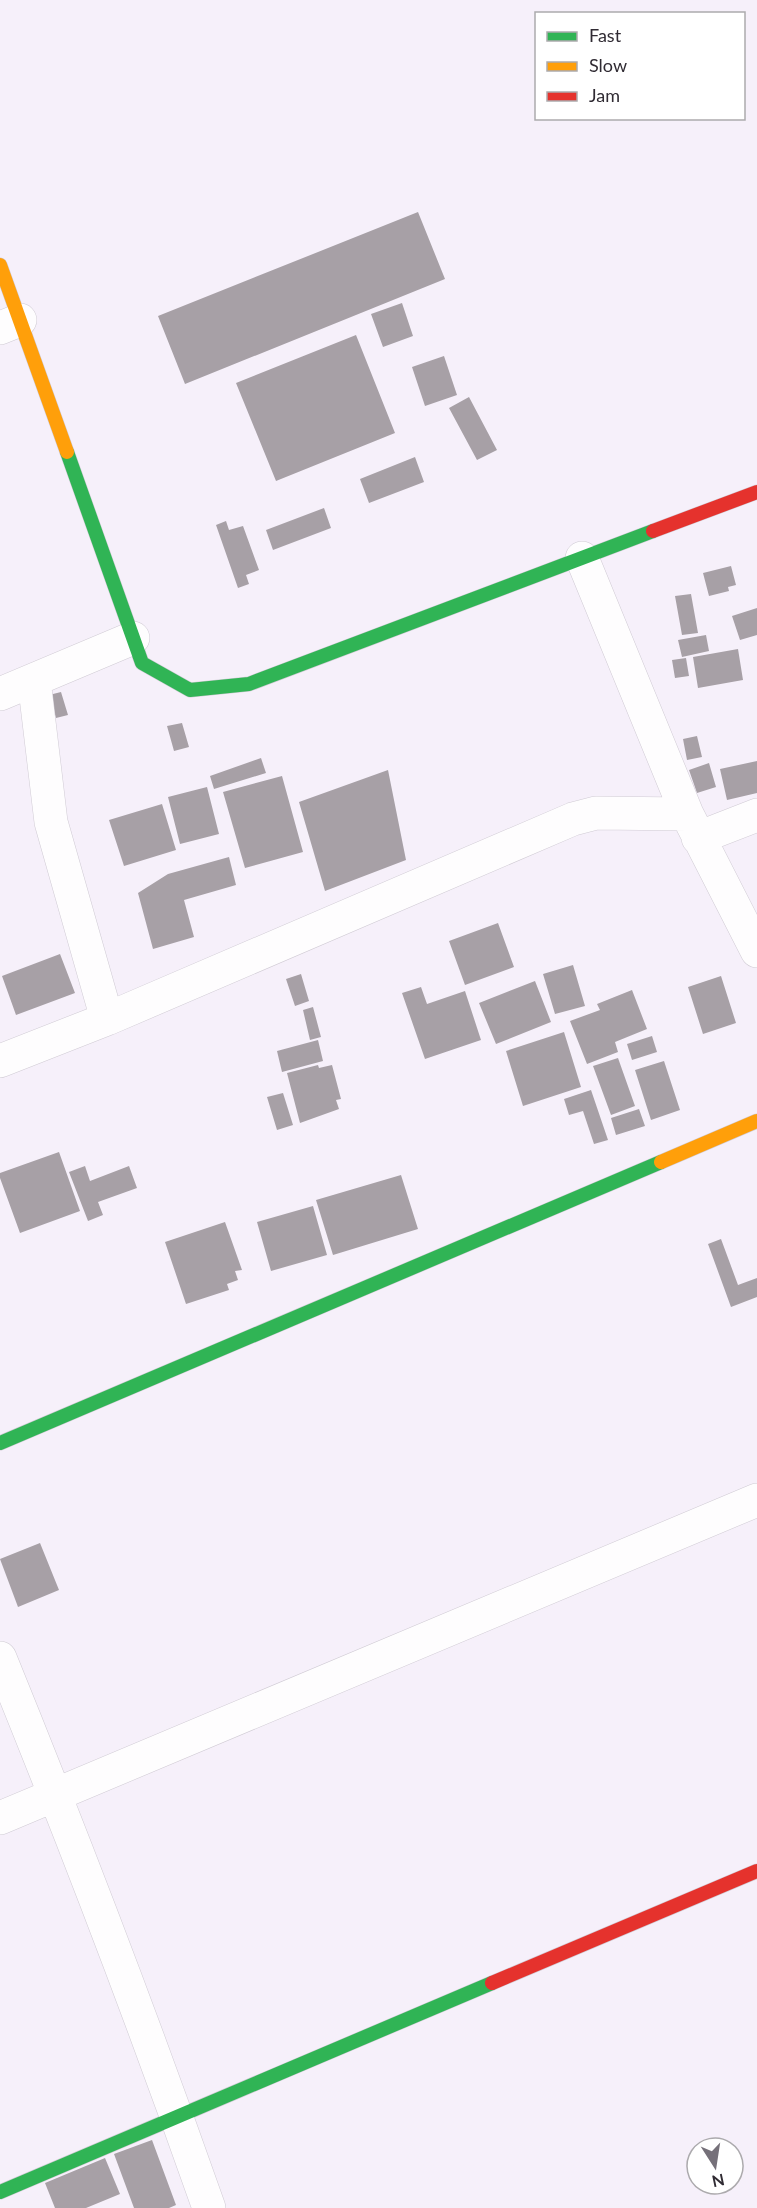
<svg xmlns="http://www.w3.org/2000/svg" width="757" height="2208" font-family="Lato,sans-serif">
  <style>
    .building { fill: #a7a0a6 }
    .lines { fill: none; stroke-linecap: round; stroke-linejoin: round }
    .street-casing { stroke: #d0cbd4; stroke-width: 34 }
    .fast-casing { stroke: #d0cbd4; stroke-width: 15 }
    .slow-casing { stroke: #d0cbd4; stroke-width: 15 }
    .jam-casing { stroke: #d0cbd4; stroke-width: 15 }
    .street { stroke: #fefdfe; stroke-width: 33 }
    .fast { stroke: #30b455; stroke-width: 14 }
    .slow { stroke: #ff9f0a; stroke-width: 14 }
    .jam { stroke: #e5322d; stroke-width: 14 }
  </style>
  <rect width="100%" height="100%" fill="#f6f0fa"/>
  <!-- building -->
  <path class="building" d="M418 212 445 279 185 384 158 316Z
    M402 303 413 336 383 347 371 314Z
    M356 335 395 433 276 481 236 383Z
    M444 356 457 395 425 406 412 367Z
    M469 397 497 450 477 460 449 408Z
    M415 457 424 482 369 503 360 479Z
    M324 508 331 528 273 550 266 530Z
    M226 521 229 530 243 526 259 570 246 575 249 584 238 588 216 525Z
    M731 566 736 585 728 587 729 591 709 596 703 573Z
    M691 594 698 633 682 635 675 596Z
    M757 608V635L740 640 732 616Z
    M706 635 709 651 682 657 678 640Z
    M738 649 743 680 698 688 693 657Z
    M686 658 689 676 675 678 672 660Z
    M61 692 68 715 56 718 49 695Z
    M182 723 189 747 174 751 167 726Z
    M697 736 702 757 687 760 683 739Z
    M261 758 266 773 214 789 210 776Z
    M757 761V793L727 800 720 769Z
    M709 763 716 787 697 793 689 770Z
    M388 770 406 860 325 891 299 802Z
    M282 776 303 852 245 868 223 792Z
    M207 787 219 834 180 844 168 797Z
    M162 804 176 850 124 866 109 820Z
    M229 857 236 885 184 900 194 937 153 949 138 893 168 874Z
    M498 923 514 967 465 985 449 941Z
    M60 954 75 993 16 1015 2 976Z
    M573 965 585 1006 555 1014 543 974Z
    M301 974 309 1001 295 1006 286 979Z
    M721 976 736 1023 703 1034 688 987Z
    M535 981 551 1022 496 1044 479 1003Z
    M421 987 427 1004 465 991 481 1040 425 1059 402 993Z
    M632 990 647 1029 615 1042 618 1052 587 1064 570 1021 600 1010 597 1004Z
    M313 1007 321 1037 310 1040 303 1010Z
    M564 1032 581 1087 523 1106 506 1051Z
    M652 1036 657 1052 632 1060 627 1044Z
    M318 1040 323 1061 282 1072 277 1051Z
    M618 1058 635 1106 611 1115 593 1066Z
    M664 1061 680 1110 651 1120 635 1070Z
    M318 1065 319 1068 332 1065 341 1099 336 1100 339 1109 300 1123 287 1073Z
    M591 1090 608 1140 594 1144 583 1111 569 1115 564 1099Z
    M283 1093 293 1125 277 1130 267 1097Z
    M639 1109 645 1126 616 1135 611 1118Z
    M59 1152 80 1211 20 1233 0 1178V1173Z
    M85 1166 90 1181 129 1166 137 1188 98 1202 103 1215 88 1221 69 1172Z
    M401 1175 418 1229 333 1255 316 1200Z
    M313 1206 327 1255 271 1271 257 1222Z
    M225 1222 242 1270 235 1271 238 1280 227 1284 229 1290 186 1304 165 1242Z
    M721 1239 738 1285 757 1278V1297L731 1307 708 1244Z
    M40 1543 59 1590 18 1607 0 1559Z
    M152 2140 176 2205 169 2208H134L114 2154Z
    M105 2158 120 2194 86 2208H55L45 2183Z"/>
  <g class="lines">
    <!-- street casing -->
    <g class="street-casing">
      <path id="street" d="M0 328 20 320
        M582 558 687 814 757 951
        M34 680 51 822 107 1019
        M0 694 133 638
        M698 838 757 815
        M0 1061 107 1019 573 819 596 813 687 814
        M0 1658C74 1840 144 2023 209 2208
        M0 1818 757 1500"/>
    </g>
    <!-- fast casing -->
    <g class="fast-casing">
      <path id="fast" d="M67 452 142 663 190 690 249 684 653 531
        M0 1443 661 1162
        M0 2192 492 1983"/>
    </g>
    <!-- slow casing -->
    <g class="slow-casing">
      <path id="slow" d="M0 265 67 452
        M661 1162 757 1121"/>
    </g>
    <!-- jam casing -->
    <g class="jam-casing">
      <path id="jam" d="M653 531 757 492
        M492 1983 757 1871"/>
    </g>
    <!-- street -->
    <use href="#street" class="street"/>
    <!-- fast -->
    <use href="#fast" class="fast"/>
    <!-- slow -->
    <use href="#slow" class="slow"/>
    <!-- jam -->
    <use href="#jam" class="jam"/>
  </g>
  <!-- legend -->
  <rect x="535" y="12" width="210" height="108" fill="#ffffff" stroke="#acaaad" stroke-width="1.5"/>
  <rect x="547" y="32" width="30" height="9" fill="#30b455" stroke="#acaaad" stroke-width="1.5"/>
  <text x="589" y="42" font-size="18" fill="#302b33">Fast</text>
  <rect x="547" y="62" width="30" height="9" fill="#ff9f0a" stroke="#acaaad" stroke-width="1.5"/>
  <text x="589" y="72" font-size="18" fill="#302b33">Slow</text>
  <rect x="547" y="92" width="30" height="9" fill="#e5322d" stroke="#acaaad" stroke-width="1.5"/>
  <text x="589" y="102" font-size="18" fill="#302b33">Jam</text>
  <!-- north arrow -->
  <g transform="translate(715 2166) rotate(168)"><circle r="28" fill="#ffffff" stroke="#acaaad" stroke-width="1.5"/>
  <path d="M0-4.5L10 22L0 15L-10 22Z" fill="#757079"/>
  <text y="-9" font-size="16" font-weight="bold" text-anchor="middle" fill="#302b33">N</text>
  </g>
</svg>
